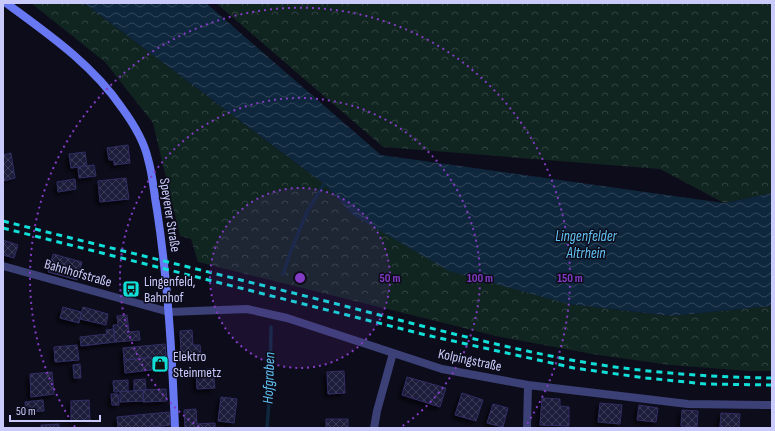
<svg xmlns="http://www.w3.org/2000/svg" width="775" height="431" font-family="'Sofia Sans Condensed',sans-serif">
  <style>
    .forest { fill: url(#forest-crowns) }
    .water { fill: url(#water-waves) }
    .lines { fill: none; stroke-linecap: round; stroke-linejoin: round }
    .stream { stroke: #0f273c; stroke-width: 3.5 }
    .building { fill: url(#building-cross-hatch); stroke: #312e64; filter: url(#shadow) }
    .minor { stroke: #3b4076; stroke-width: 8 }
    .secondary { stroke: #6878f3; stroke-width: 8 }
    .rail { stroke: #11dfd8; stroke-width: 3; stroke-dasharray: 6 5; stroke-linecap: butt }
    .ring { fill: none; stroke: #833cc5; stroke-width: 2; stroke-dasharray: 2 4 }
    .labels { text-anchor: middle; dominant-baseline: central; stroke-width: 3; stroke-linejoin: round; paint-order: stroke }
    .street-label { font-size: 14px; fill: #cacbfb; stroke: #0d0c1b }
    .poi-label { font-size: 14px; fill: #cacbfb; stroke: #0d0c1b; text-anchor: start }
    .water-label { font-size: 15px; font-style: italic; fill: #60c3f3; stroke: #0d0c1b }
    .centre { fill: #833cc5; stroke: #0d0c1b; stroke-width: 2 }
    .ring-label { font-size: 12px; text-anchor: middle; font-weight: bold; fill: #833cc5; stroke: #0d0c1b; stroke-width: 3; stroke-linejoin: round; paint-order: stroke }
  </style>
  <defs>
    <pattern id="forest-crowns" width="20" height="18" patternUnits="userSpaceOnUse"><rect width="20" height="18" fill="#102420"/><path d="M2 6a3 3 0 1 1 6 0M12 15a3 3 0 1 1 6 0" fill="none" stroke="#314241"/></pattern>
    <pattern id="water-waves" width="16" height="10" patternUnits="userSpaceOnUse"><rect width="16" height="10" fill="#0f273c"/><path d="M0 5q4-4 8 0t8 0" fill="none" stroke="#314559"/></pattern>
    <pattern id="building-cross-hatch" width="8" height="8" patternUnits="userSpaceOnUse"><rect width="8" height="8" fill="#1c1a3a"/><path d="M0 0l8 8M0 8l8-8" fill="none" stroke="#3c3a57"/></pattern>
    <filter id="shadow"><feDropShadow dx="-3.5" dy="3.5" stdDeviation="2" flood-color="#0009"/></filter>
  </defs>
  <rect width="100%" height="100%" fill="#0d0c1b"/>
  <!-- forest -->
  <path class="forest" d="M31 3H84L324 184 353 215 568 304 671 316 772 306V371H749L670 365 592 354 496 336 198 262 191 239 180 236 153 123 105 62Z
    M216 3H772V193L724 203 660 169 383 147Z"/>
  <!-- water -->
  <path class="water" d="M84 3H206L381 155 724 203 772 193V306L671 316 568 304 449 271 353 215 324 184Z"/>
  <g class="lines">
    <!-- stream -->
    <path class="stream" d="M283 274 290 253 307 212 324 184
      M267 428 270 388 271 327"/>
  </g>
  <!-- building -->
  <path class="building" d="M128 145 130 163 114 165V160H109L107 148Z
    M85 152 87 166 71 168 69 154Z
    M11 153 15 178 3 181V155Z
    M94 165 96 176 79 178 78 167Z
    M126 178 129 199 100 202 98 181Z
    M75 179 76 189 58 192 57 182Z
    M3 240 18 245 14 258 3 255Z
    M53 254 82 262 77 280 48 272Z
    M63 307 81 312 79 323 60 318Z
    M83 307 108 314 106 325 80 319Z
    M127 315 129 332 139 331 140 340 115 342 113 325H118L117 316Z
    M114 329 115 342 81 346 80 337 107 334 106 330Z
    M192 330 193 345H200L201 353 181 355 180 331Z
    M165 344 166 356 124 360 123 348Z
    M77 345 79 360 55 362 54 347Z
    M166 356 168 368 125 373 124 360Z
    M80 364 81 378H74L73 365Z
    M213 369 215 388 197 389 196 370Z
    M344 371 345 393 328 394 327 372Z
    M52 372 54 394 31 397 30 374Z
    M407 377 446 388 440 407 402 395Z
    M145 379 146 390 134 391V380Z
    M128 380V391L114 392 113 381Z
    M166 389 167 401 143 402V390Z
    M143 390 144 401 120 402V392Z
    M462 393 483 400 476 421 455 415Z
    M111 394H118L119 405H112Z
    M221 397 237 399 234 423 218 421Z
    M542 398 560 399V406L569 407V426L540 425Z
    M43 400 44 411 26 412 25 402Z
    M89 400 90 420 71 421V401Z
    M600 403 622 405 620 424 598 422Z
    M493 404 508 408 503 427 487 423Z
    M639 405 658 408 656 422 637 420Z
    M196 409 197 424 215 423V428H185L184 410Z
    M682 410 698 411 697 427 681 426Z
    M169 412 170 425 145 428H118L117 417Z
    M721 413 740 414 739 428 720 427Z
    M326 419H348V428H326Z
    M59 424V428H41V425Z"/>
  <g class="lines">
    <!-- minor -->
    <path class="minor" d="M3 266 169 312 247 309 287 318 442 369 528 385 688 404 772 405
      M374 428 377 411 393 353
      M527 428 528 385"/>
    <!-- secondary -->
    <path class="secondary" d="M6 3C48 34 92 64 122 108 133 123 144 141 148 159 153 176 154 194 157 210 168 282 172 355 175 428"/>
    <!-- rail -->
    <path class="rail" d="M3 221C114 249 226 276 337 304 415 324 492 345 571 360 637 372 705 377 772 378
      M3 228 426 335 574 368 646 378 706 384 772 385"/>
  </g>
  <!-- distance rings -->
  <circle cx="300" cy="278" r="90" fill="#833cc5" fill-opacity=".12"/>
  <g class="ring">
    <circle cx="300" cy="278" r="90"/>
    <path d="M199 427A180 180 0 1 1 401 427"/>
    <path d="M75 427A270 270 0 1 1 525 427"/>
  </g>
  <!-- icons -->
  <defs>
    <g id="bus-square" transform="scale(0.9)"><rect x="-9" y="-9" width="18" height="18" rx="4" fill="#11dfd8" stroke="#0d0c1b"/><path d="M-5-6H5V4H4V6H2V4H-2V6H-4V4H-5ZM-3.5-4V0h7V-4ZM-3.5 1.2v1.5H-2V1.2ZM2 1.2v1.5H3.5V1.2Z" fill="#111"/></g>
    <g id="shop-square" transform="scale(0.9)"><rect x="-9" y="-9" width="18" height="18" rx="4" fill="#11dfd8" stroke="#0d0c1b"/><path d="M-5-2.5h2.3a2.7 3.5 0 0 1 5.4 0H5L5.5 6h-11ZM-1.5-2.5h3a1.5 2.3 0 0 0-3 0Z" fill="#111"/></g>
  </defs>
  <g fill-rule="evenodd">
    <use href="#bus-square" x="131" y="289"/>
    <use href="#shop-square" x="160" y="364"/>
  </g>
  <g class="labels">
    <!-- street labels -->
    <g class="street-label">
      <text transform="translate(170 215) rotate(81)">Speyerer Straße</text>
      <text transform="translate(78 273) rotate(16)">Bahnhofstraße</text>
      <text transform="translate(470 360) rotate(12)">Kolpingstraße</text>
    </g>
    <!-- poi labels -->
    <g class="poi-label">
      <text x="144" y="281">Lingenfeld,<tspan x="144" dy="16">Bahnhof</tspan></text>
      <text x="173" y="356">Elektro<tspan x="173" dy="16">Steinmetz</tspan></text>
    </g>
    <!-- water labels -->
    <g class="water-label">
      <text x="586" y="236">Lingenfelder<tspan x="586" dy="17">Altrhein</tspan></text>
      <text transform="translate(269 378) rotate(-88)">Hofgraben</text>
    </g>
  </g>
  <circle cx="300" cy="278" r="6" class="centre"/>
  <g class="ring-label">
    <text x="390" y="282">50 m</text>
    <text x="480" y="282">100 m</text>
    <text x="570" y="282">150 m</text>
  </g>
  <!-- border -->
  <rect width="775" height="431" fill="none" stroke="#cacbfb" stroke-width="8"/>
  <!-- scale -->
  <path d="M10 415v6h90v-6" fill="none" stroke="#cacbfb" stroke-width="2"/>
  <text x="16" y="415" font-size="12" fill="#cacbfb" stroke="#0d0c1b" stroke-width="3" paint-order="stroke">50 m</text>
</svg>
